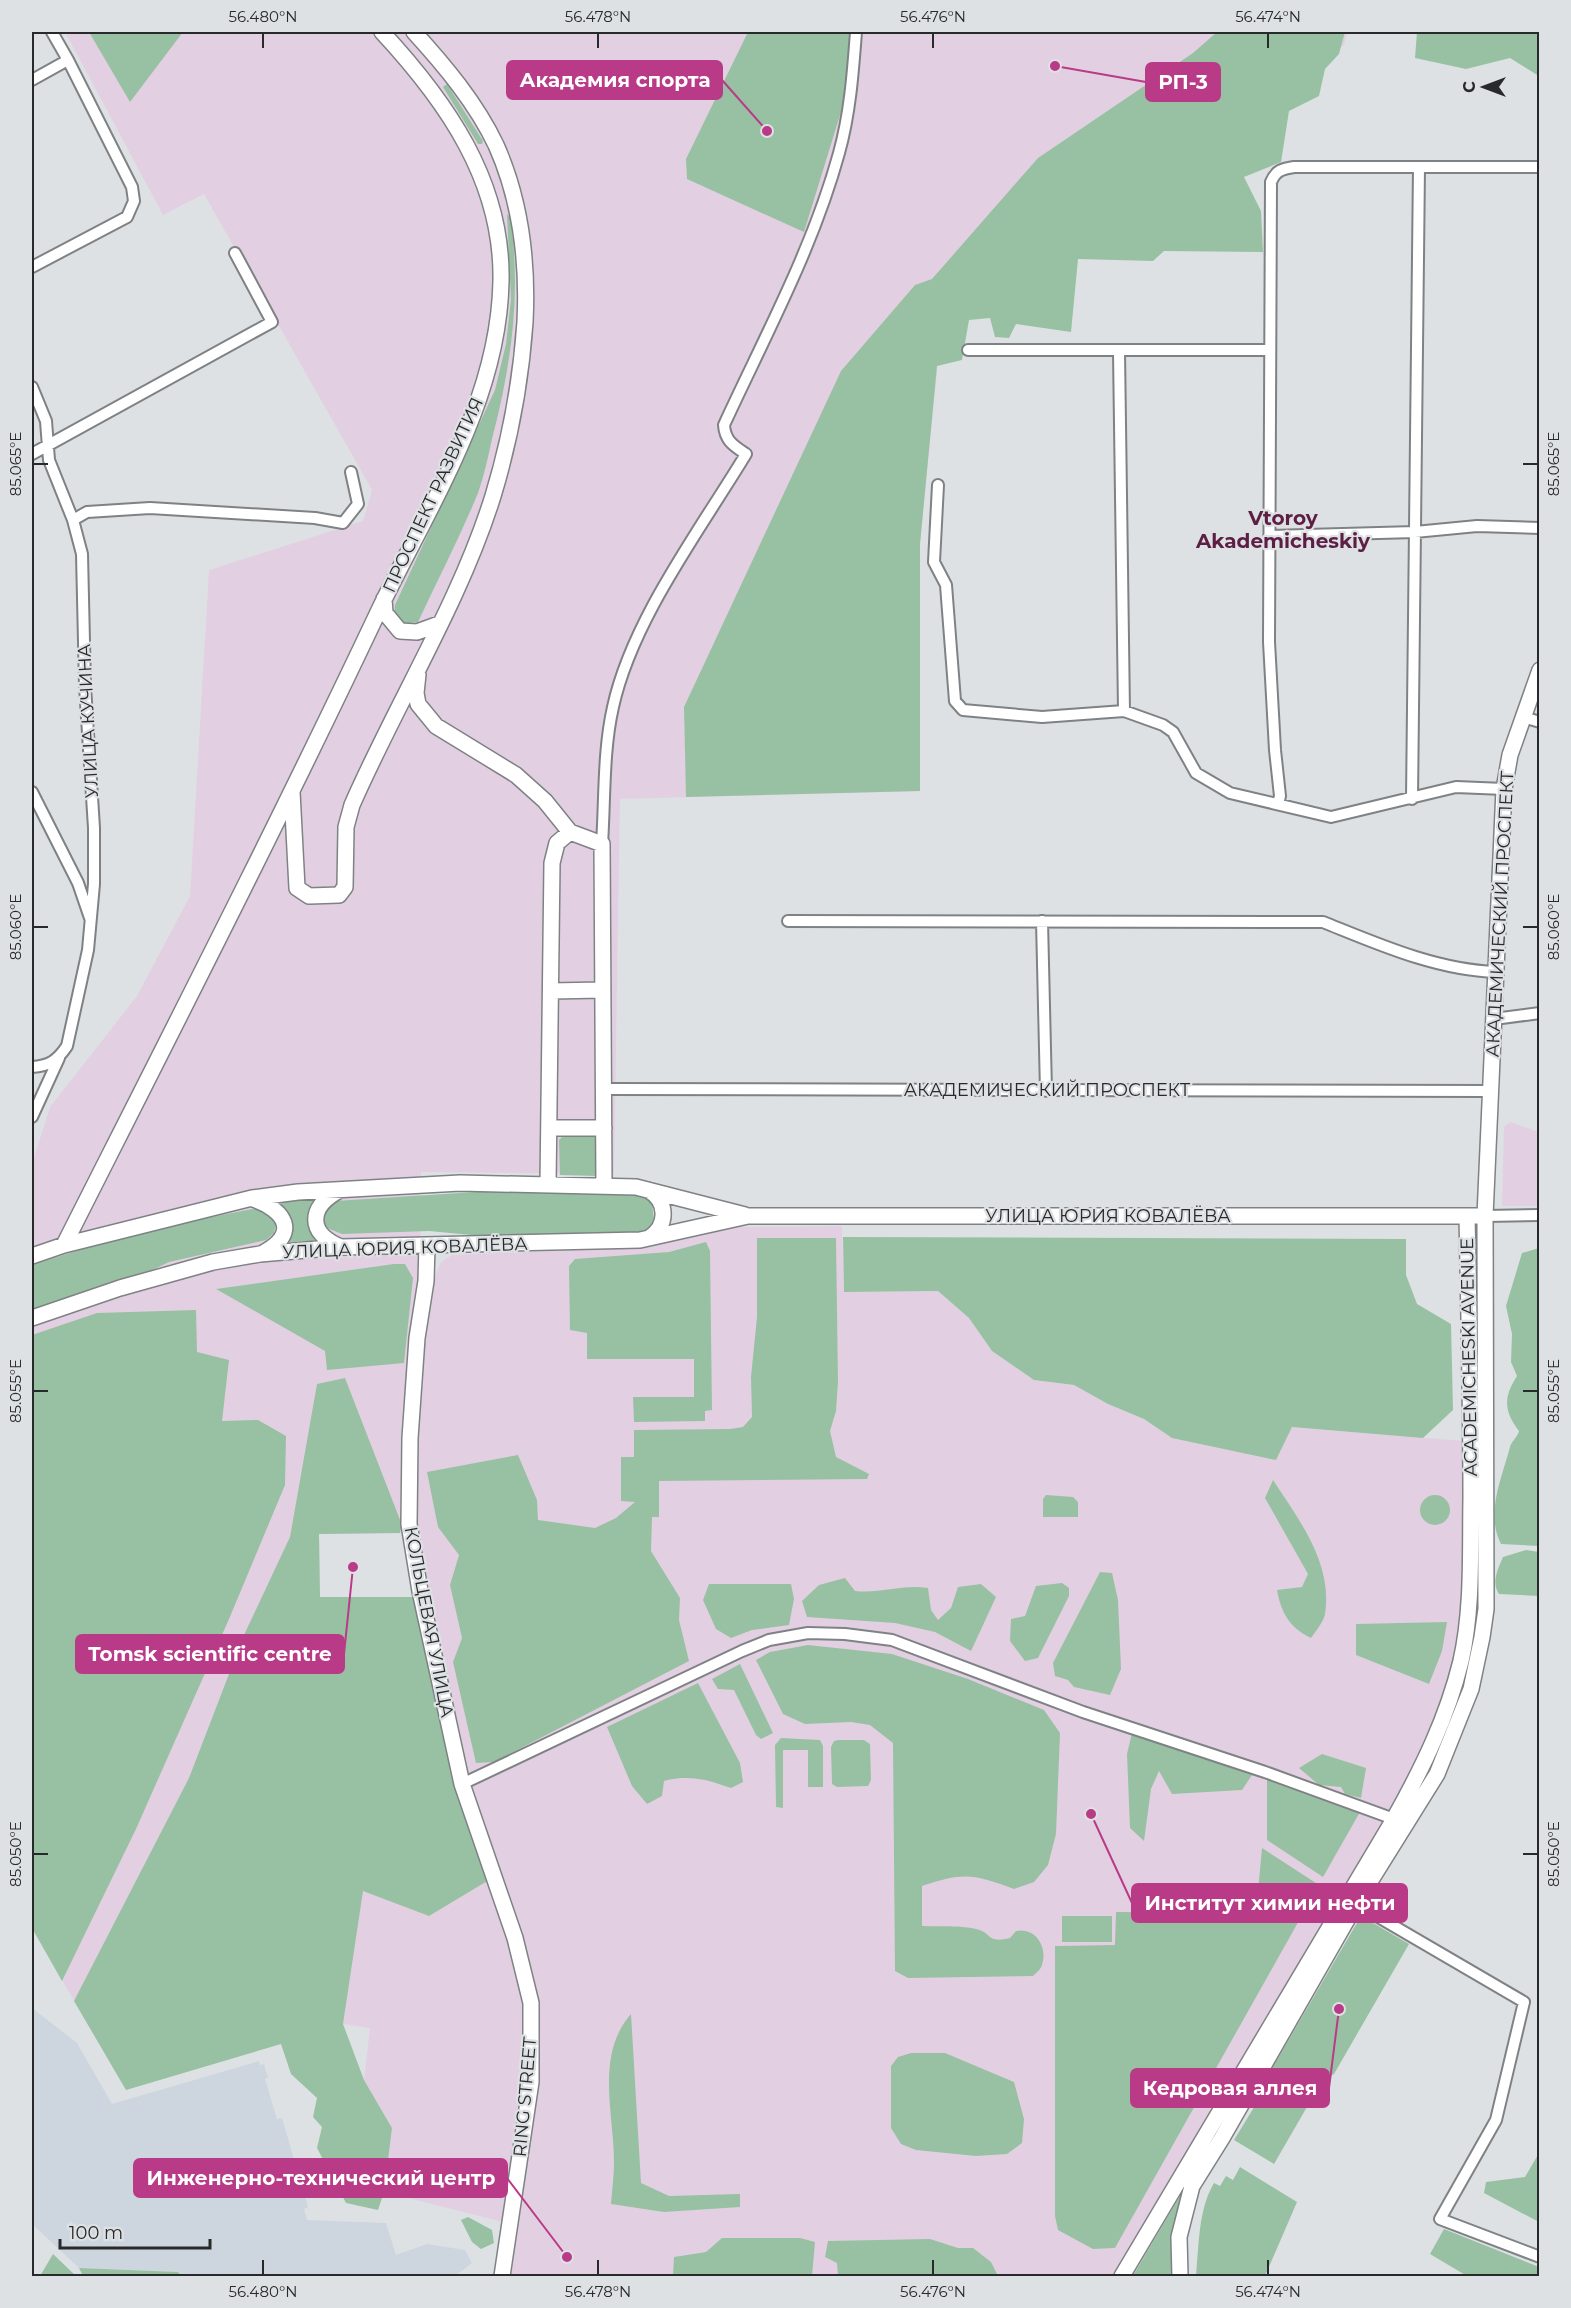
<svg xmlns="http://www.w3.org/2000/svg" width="1571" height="2308" font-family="Montserrat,sans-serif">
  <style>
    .commercial { fill: #e2d0e2 }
    .built { fill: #cdd6de }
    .green { fill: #97c1a2 }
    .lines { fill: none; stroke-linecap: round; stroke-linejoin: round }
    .street-casing { stroke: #7f8284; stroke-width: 14 }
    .secondary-casing { stroke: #7f8284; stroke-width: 18 }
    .street { stroke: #fff; stroke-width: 10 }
    .secondary { stroke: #fff; stroke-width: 15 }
    .ticks { fill: none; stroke: #28292a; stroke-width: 2 }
    .labels { text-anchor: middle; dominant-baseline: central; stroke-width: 4.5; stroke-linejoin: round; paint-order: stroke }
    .street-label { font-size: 18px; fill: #28292a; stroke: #dee1e4 }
    .neighbourhood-label { font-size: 20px; font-weight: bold; fill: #5c1f43; stroke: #dee1e4 }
    .leader { fill: none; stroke: #b93a87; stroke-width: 2 }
    .callout-dot { fill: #b93a87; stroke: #dee1e4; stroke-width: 2 }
    .callout { fill: #b93a87; stroke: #b93a87; stroke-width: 2 }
    .callout-label { font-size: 20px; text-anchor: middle; font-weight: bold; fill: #fff }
    .neatline { fill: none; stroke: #28292a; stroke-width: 2 }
    .ticks-label { font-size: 15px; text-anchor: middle; fill: #28292a }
  </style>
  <rect width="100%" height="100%" fill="#dee1e4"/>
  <!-- commercial -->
  <path class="commercial" d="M65 32H1348L1344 45 944 301 920 544V791L620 799 614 1174 421 1172 420 1279 410 1338 401 1428 400 1533 319 1534 320 1597H413L456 1787 509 1938 525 2003 524 2082 503 2222 384 2192 392 2128 364 2080 370 2028 343 2024 126 2090 32 1928V1164L50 1107 137 996 190 896 209 570 363 521 372 490 204 194 163 215Z
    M1510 1122 1539 1132V1206H1502L1504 1127Z
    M842 1226 844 1292 938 1291 969 1318 992 1351 1034 1380 1074 1385 1108 1404 1144 1419 1172 1438 1292 1427 1464 1441 1463 1609 1461 1631 1435 1722 1418 1762 1387 1818 1239 2065 1232 2071 1210 2108 1209 2115 1115 2273 1110 2276H509L537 2002 469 1781 416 1524 415 1476 424 1339 433 1281 441 1262 452 1255 642 1247 735 1227Z"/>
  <!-- built -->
  <path class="built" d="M32 2008 77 2043 112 2104 259 2061 260 2065 264 2064 268 2078 265 2079 277 2119 282 2118 308 2207 304 2209 307 2220 386 2223 396 2255 427 2244 465 2250 472 2263 455 2276H182L178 2272 79 2268 32 2224Z"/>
  <!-- green -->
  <path class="green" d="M89 32H183L130 102Z
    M748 32H853L848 89 804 232 687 179 686 159Z
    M1217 32H1345L1339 54 1325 69 1319 96 1289 111 1281 162 1244 177 1261 211 1263 252 1164 251 1153 261 1078 259 1071 332 1016 324 1009 338 995 337 990 318 969 320 962 360 937 366 920 544V791L686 797 684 707 841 371 915 285 932 279 1038 158 1193 53Z
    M1417 32H1539V76L1510 58 1466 69 1415 58Z
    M447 84 483 141 482 144H478L443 87Z
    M507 214 510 217C522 293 511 366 492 439 488 457 484 476 478 493 460 537 438 579 418 622L401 624 394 615 395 605 495 390 506 344 511 299Z
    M565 1134H596L601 1139 598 1176 560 1175 559 1140Z
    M475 1192C513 1192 625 1183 652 1202L654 1220 647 1230 611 1236H482L429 1231 342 1234 327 1228C320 1215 326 1210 335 1201Z
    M315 1197 308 1220 315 1241 289 1242 292 1221 280 1201Z
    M257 1208 267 1210 276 1223 274 1233 266 1240 169 1262 142 1275 32 1310V1265L136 1232Z
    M843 1237 1406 1239V1275L1417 1304 1451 1324 1453 1410 1423 1438 1292 1427 1276 1460 1172 1438 1144 1419 1108 1404 1074 1385 1034 1380 992 1351 969 1318 938 1291 844 1292Z
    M757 1238H836L838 1382 836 1411 830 1431 836 1457 869 1474 867 1479 659 1481V1517H652L651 1551 680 1598 679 1620 689 1661 494 1762 476 1763 453 1662 462 1638 450 1585 459 1555 438 1527 427 1472 518 1455 537 1500 538 1520 595 1528 616 1518 635 1502 621 1501V1457H634V1430L730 1429 743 1427 752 1417 751 1377 757 1317Z
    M706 1242 710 1251 712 1410 705 1411V1421L634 1422 633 1397H694V1359H587V1333L570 1330 569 1266 575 1259 669 1252Z
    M1539 1248V1546L1501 1544C1485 1513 1502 1478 1510 1447 1512 1440 1518 1437 1519 1431 1504 1411 1503 1398 1517 1376L1511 1362 1512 1334 1506 1306 1522 1253Z
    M394 1264H405L413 1278 404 1363 327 1370 325 1351 216 1289Z
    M196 1310 197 1352 229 1360 222 1421 258 1420 286 1436 285 1485 229 1619 136 1829 62 1981 32 1928V1335L97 1313Z
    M345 1378 402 1525 400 1533 319 1534 320 1597H413L456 1787 489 1880 429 1916 363 1891 343 2024 364 2080 392 2128 384 2192 378 2210 346 2203 317 2148 322 2127 313 2117 317 2098 291 2074 281 2044 126 2090 74 2001 189 1778 244 1635 290 1537 317 1384Z
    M1273 1480C1299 1520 1333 1563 1325 1614 1324 1621 1316 1631 1311 1638 1290 1628 1281 1613 1277 1590L1302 1587 1308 1574 1265 1498Z
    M1046 1495 1073 1497 1078 1502V1517H1043V1499Z
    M1420 1510a15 15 0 1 1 30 0a15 15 0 1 1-30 0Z
    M1526 1550 1539 1552V1596L1499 1594C1491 1582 1498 1569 1503 1557Z
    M1100 1572 1112 1573 1118 1600 1121 1669 1110 1695 1074 1687 1068 1680 1055 1676 1053 1663Z
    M845 1578 855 1591C881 1594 901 1584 928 1588L931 1610 938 1620 951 1608 958 1587 981 1584 996 1597 971 1651 935 1632 895 1623 807 1617 802 1601 819 1585Z
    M1062 1583 1069 1588V1596L1038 1658 1025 1661 1010 1641 1011 1619 1025 1616 1036 1586Z
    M709 1584H791L794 1599 789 1625 752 1630 731 1638 716 1629 703 1600Z
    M1447 1622 1442 1651 1429 1684 1356 1655V1624Z
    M808 1645 892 1654 968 1679 1044 1710 1060 1733 1056 1834 1048 1865 1034 1882 1014 1889C973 1874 964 1872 922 1886V1926C939 1927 959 1925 976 1929 992 1932 986 1944 1010 1938L1016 1931C1035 1927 1048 1946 1042 1965 1041 1969 1036 1973 1033 1976L908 1978 895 1971 893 1743 870 1725 851 1722 805 1724 783 1714 756 1660 770 1652Z
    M740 1664 773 1733 761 1739 756 1735 734 1690 718 1689 712 1679Z
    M698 1683 740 1763 743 1782 731 1788C708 1780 689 1774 664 1781L662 1796 647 1804 632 1786 607 1727Z
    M1132 1733 1252 1775 1242 1790 1172 1794 1159 1771 1151 1789 1144 1841 1130 1828 1127 1754Z
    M781 1738 820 1740 823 1746V1787H808V1750H783V1808L776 1807 775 1745Z
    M839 1740H864L870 1744 871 1780 868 1786 837 1787 832 1784 831 1747 834 1741Z
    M1322 1754 1366 1768 1361 1798 1345 1794 1341 1787 1319 1785 1299 1768Z
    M1267 1776 1360 1812 1323 1877 1267 1840Z
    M1262 1848 1319 1885 1115 2248 1093 2249 1058 2230 1055 2216V1946L1115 1945 1116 1912 1256 1913Z
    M1062 1916H1112V1942H1062Z
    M1361 1916 1409 1944 1334 2074 1322 2081 1274 2164 1234 2140 1256 2104 1257 2094Z
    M1342 1922 1192 2181 1180 2276H1138L1134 2274Z
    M631 2014 641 2183 669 2196 740 2194V2207L664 2212 611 2204C612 2190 614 2176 614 2162 614 2113 595 2055 631 2014Z
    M911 2053H945L1014 2082 1024 2119 1022 2143 1007 2154 976 2156 916 2150 901 2144 891 2128V2066L898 2057Z
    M1539 2153V2222L1484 2193 1486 2182 1525 2177Z
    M1240 2167 1297 2202 1265 2276H1196C1199 2246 1198 2210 1214 2183L1220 2186 1226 2176 1233 2180Z
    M468 2217 492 2230 494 2243 481 2249 472 2242 461 2220Z
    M1444 2229 1539 2267V2276H1467L1430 2254Z
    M722 2238H800L815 2242 812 2276H673L674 2257 706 2252Z
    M930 2239 958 2248H973L991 2262 998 2276H838L837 2263 825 2257 828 2241Z
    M53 2254 76 2276H40Z
    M79 2268 178 2272 182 2276H83Z"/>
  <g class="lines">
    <!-- street casing -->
    <g class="street-casing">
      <path id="street" d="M52 32 68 60
        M32 80 68 60 132 187 134 201 127 217 32 267
        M968 350H1269
        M1119 352 1124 711
        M32 387 46 421 49 460 73 520 82 554 85 686 94 828V884L88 950 67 1046C57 1061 49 1066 32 1067
        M32 454 272 322 235 253
        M938 485 934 562 946 585 955 701 963 710 1042 717 1124 711 1163 725 1173 732 1196 773 1230 793 1331 817 1456 787 1504 789
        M73 520 87 512 150 508 315 518 343 523 358 504 351 472
        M1269 536 1415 532 1477 526 1540 528
        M1523 717 1540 722
        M32 792 78 883 90 918
        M1412 799 1419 167
        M1278 804 1280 796 1275 750 1269 642 1271 182C1276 170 1282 169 1294 167H1540
        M602 844C605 799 603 751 613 707 632 620 700 530 746 454 734 446 725 441 724 425 765 336 813 248 839 153 850 114 853 72 856 32
        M788 921 1323 922C1378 944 1436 970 1496 972
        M1042 921 1046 1091
        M1494 1019 1540 1013
        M604 1089 1491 1091
        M32 1117 59 1058
        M1485 1216 1540 1215
        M462 1784 742 1651 769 1640 808 1633 845 1634 892 1640 1083 1712 1265 1772 1394 1819
        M1356 1904 1524 2002 1496 2120 1440 2219 1540 2257"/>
    </g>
    <!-- secondary casing -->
    <g class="secondary-casing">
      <path id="secondary" d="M384 599 385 613 400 631 417 632 439 624
        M418 674 416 693 418 704 436 726 516 775 545 801 570 832 602 844 604 1186
        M292 792 297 888 309 896 339 895 345 887 346 827 352 805C397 702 460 602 493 496 510 440 521 380 525 322 528 262 521 201 496 145 476 103 445 66 414 32
        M551 991 602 990
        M549 1128H604
        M548 1185 552 863 557 843 570 832
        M340 1190C308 1207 307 1233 341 1247
        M648 1190C668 1201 668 1226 649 1238
        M253 1199C285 1210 300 1233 263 1253
        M64 1245C171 1033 279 822 380 608 430 504 499 400 501 281 503 181 446 101 382 32
        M427 1245 426 1281 417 1338 410 1438 409 1524 420 1591 462 1784 515 1938 531 2003V2082L502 2276
        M32 1256 64 1245 252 1198 298 1192 460 1183 636 1187 745 1215
        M32 1318 120 1288 213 1262 260 1254 341 1247 640 1240 748 1216H1485
        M1122 2276 1394 1819C1423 1767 1447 1718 1461 1661 1473 1607 1470 1552 1471 1498 1471 1404 1469 1310 1467 1216
        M1180 2276 1179 2237 1192 2186 1222 2138 1356 1904 1437 1774 1471 1689 1482 1637 1486 1609 1485 1216 1504 789 1510 755 1540 670"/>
    </g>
    <!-- street -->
    <use href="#street" class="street"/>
    <!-- secondary -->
    <use href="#secondary" class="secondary"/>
  </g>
  <!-- ticks -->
  <path class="ticks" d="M263 33V48M598 33V48M933 33V48M1268 33V48M33 464H48M1523 464H1538M33 927H48M1523 927H1538M33 1391H48M1523 1391H1538M33 1854H48M1523 1854H1538M263 2260V2275M598 2260V2275M933 2260V2275M1268 2260V2275"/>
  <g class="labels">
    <!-- street labels -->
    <g class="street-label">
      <text transform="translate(433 495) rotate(-65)">ПРОСПЕКТ РАЗВИТИЯ</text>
      <text transform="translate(88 721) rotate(-93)">УЛИЦА КУЧИНА</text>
      <text transform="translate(1500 914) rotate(-87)">АКАДЕМИЧЕСКИЙ ПРОСПЕКТ</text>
      <text x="1047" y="1090">АКАДЕМИЧЕСКИЙ ПРОСПЕКТ</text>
      <text x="1108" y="1216">УЛИЦА ЮРИЯ КОВАЛЁВА</text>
      <text transform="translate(405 1248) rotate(-2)">УЛИЦА ЮРИЯ КОВАЛЁВА</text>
      <text transform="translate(1469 1357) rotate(-91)">ACADEMICHESKI AVENUE</text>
      <text transform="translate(429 1622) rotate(79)">КОЛЬЦЕВАЯ УЛИЦА</text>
      <text transform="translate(525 2097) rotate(-85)">RING STREET</text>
    </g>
    <!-- neighbourhood labels -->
    <g class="neighbourhood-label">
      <text x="1283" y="518">Vtoroy<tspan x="1283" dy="23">Akademicheskiy</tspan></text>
    </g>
  </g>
  <!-- callouts -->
  <path class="leader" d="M767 131L722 80M1055 66L1146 82M353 1567L344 1654M1091 1814L1132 1903M1339 2009L1329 2088M567 2257L507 2178"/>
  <g class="callout-dot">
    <circle cx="767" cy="131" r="6"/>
    <circle cx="1055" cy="66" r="6"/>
    <circle cx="353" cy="1567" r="6"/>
    <circle cx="1091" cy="1814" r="6"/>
    <circle cx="1339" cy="2009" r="6"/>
    <circle cx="567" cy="2257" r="6"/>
  </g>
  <g class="callout">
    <rect x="507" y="61" width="215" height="38" rx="6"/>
    <rect x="1146" y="63" width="74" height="38" rx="6"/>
    <rect x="76" y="1635" width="268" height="38" rx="6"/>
    <rect x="1132" y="1884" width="275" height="38" rx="6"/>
    <rect x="1131" y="2069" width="198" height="38" rx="6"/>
    <rect x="134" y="2159" width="373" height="38" rx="6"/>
  </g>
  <g class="callout-label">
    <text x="615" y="87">Академия спорта</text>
    <text x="1183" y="89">РП-3</text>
    <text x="210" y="1661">Tomsk scientific centre</text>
    <text x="1270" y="1910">Институт химии нефти</text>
    <text x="1230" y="2095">Кедровая аллея</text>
    <text x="321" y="2185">Инженерно-технический центр</text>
  </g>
  <!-- border -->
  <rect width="1571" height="2308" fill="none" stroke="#dee1e4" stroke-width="66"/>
  <!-- north arrow -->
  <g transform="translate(1484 87) rotate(270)" stroke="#dee1e4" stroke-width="4.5" paint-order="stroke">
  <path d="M0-4.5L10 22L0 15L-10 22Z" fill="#28292a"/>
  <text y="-9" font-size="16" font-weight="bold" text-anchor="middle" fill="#28292a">С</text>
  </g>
  <!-- scale -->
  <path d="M60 2239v9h150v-9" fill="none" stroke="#28292a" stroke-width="3"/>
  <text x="69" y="2239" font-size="18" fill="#28292a" stroke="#dee1e4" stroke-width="4.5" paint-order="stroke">100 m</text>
  <rect x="33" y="33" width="1505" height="2242" class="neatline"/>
  <g class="ticks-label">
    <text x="263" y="22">56.480°N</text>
    <text x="598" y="22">56.478°N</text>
    <text x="933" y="22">56.476°N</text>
    <text x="1268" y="22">56.474°N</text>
    <text transform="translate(1554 464) rotate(-90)" y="5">85.065°E</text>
    <text transform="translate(16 464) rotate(-90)" y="5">85.065°E</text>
    <text transform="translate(1554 927) rotate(-90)" y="5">85.060°E</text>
    <text transform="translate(16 927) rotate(-90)" y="5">85.060°E</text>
    <text transform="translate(1554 1391) rotate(-90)" y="5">85.055°E</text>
    <text transform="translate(16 1391) rotate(-90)" y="5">85.055°E</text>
    <text transform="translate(1554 1854) rotate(-90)" y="5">85.050°E</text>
    <text transform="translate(16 1854) rotate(-90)" y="5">85.050°E</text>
    <text x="263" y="2297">56.480°N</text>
    <text x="598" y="2297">56.478°N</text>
    <text x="933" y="2297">56.476°N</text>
    <text x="1268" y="2297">56.474°N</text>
  </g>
</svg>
